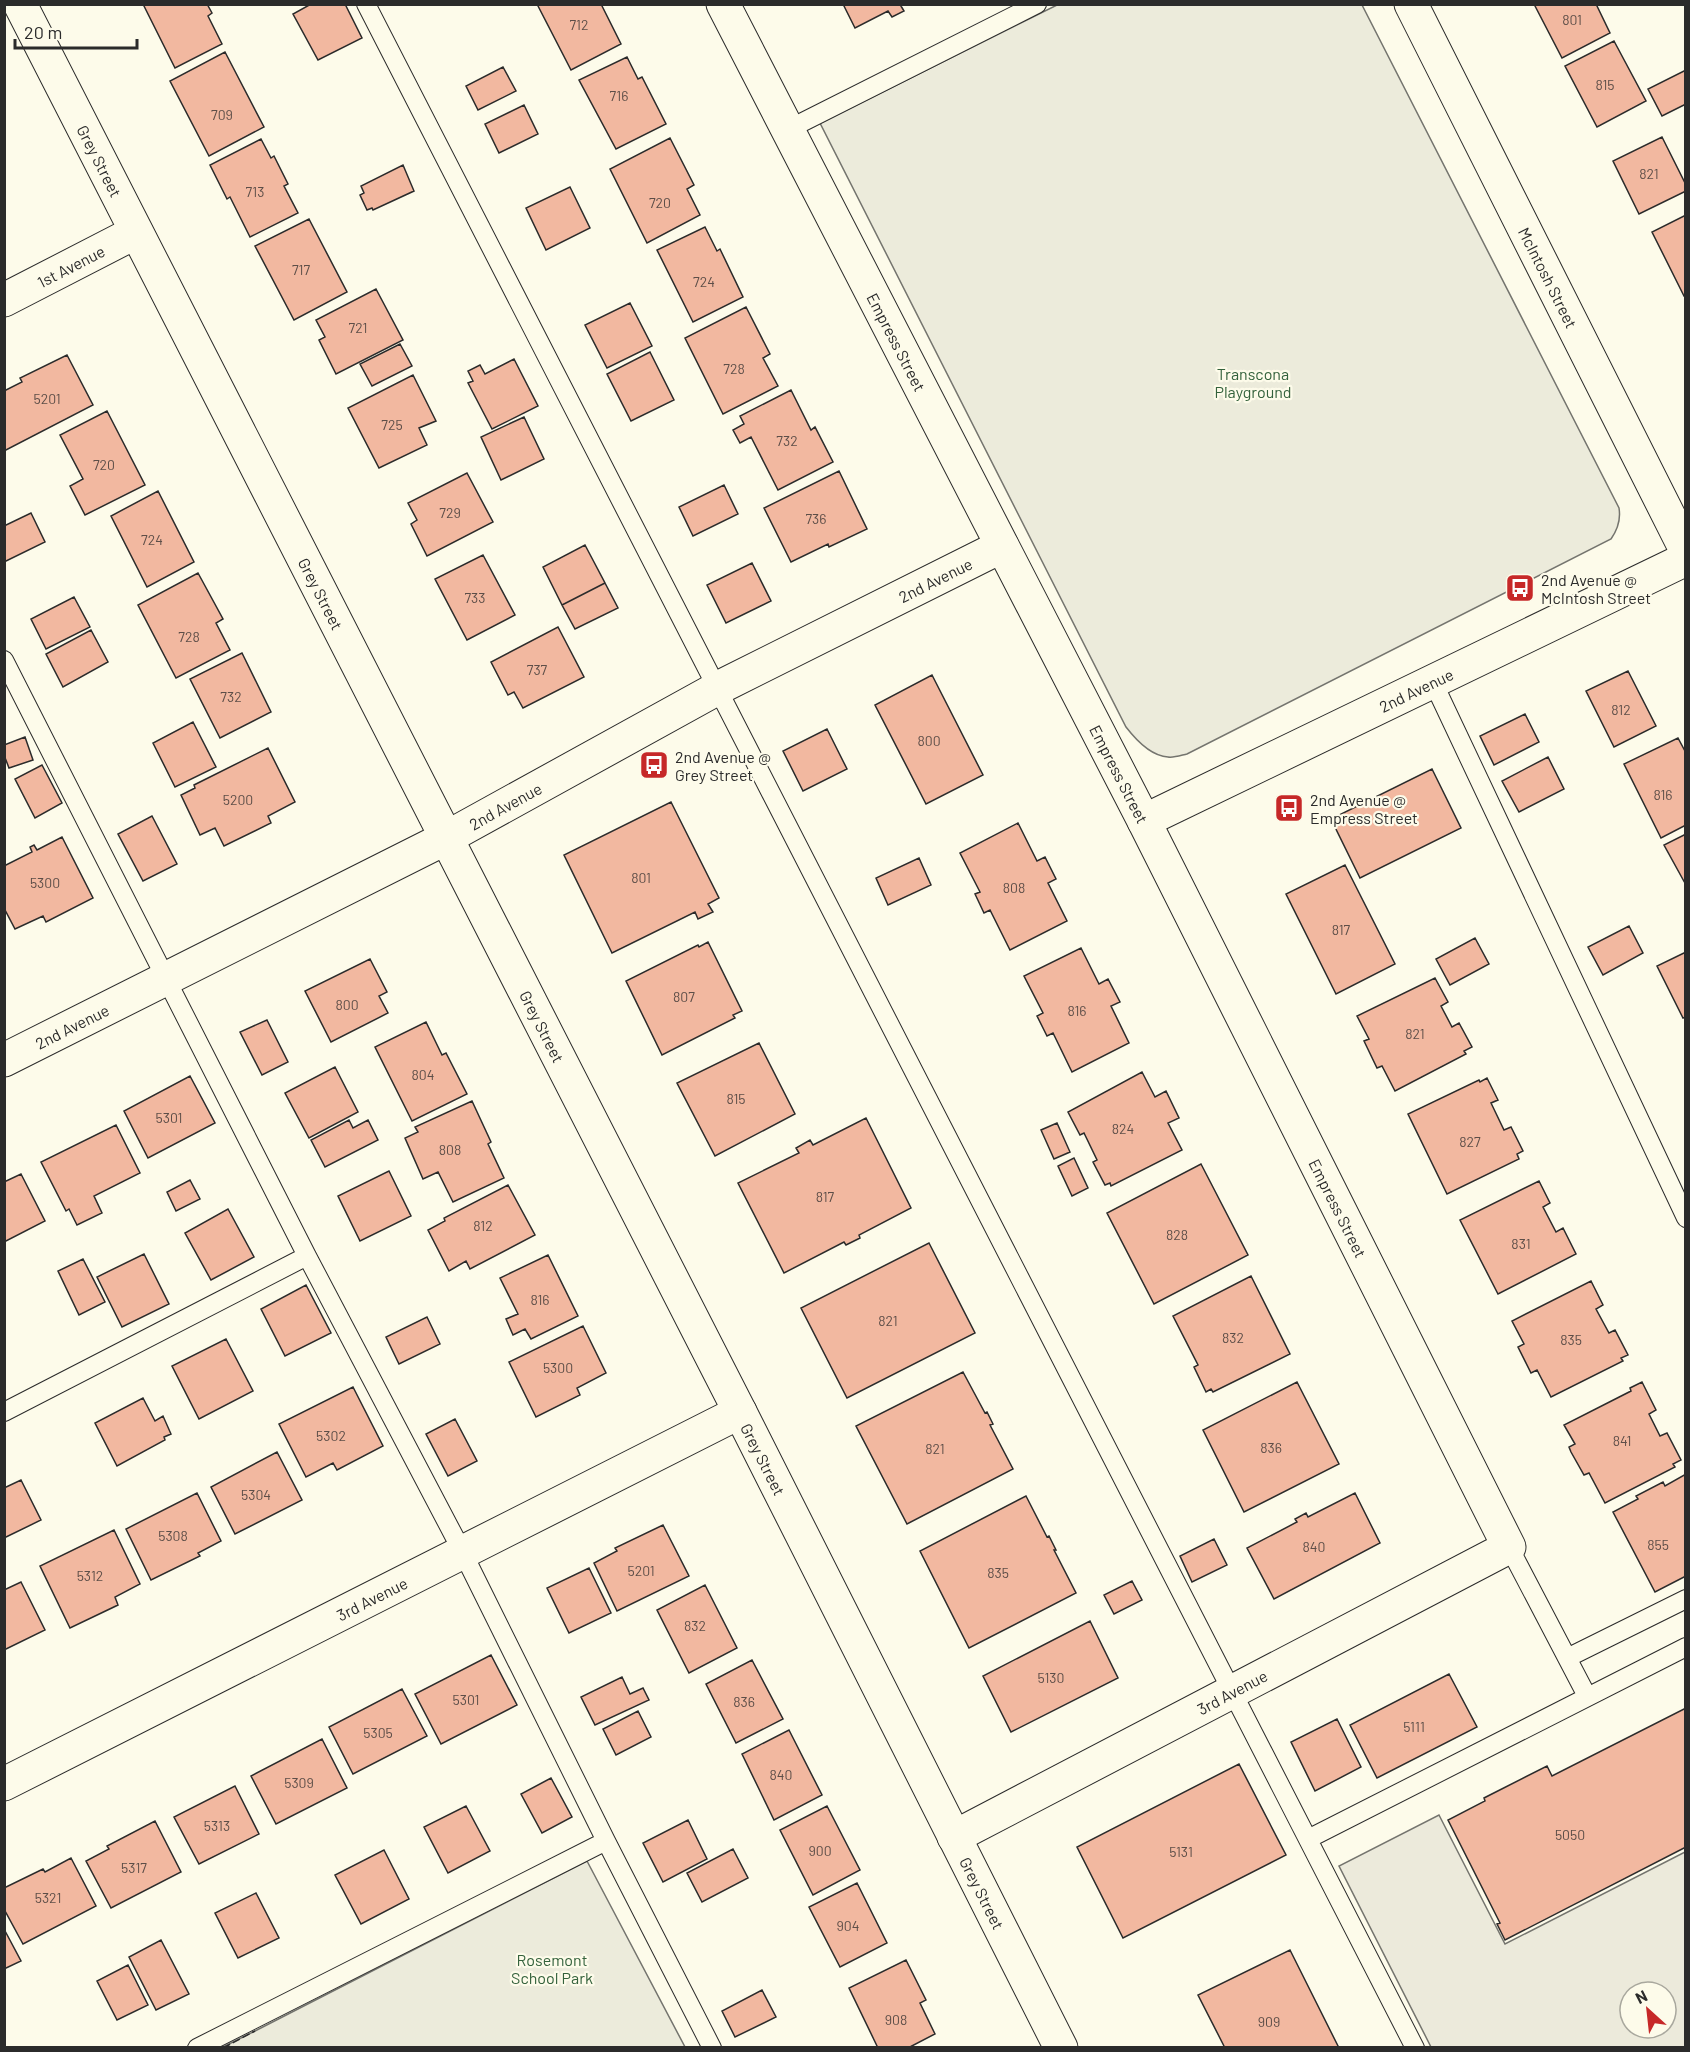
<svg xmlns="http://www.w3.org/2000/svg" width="1690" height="2052" font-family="Barlow,sans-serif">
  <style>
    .green { fill: #ecebdb; stroke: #74746e; stroke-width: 1.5 }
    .parking { fill: #eceadb; stroke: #74746e; stroke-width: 1.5; fill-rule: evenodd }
    .building { fill: #f2b8a0; stroke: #2b2b2b; stroke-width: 1.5 }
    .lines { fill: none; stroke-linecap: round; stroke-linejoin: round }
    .lane-casing { stroke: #2b2b2b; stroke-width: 20 }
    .street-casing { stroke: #2b2b2b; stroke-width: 35 }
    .lane { stroke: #fdfbea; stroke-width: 18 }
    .street { stroke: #fdfbea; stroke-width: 33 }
    .fence { stroke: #2b2b2b; stroke-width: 1.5; stroke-dasharray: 8 3; stroke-linecap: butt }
    .labels { text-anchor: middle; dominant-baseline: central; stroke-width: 4.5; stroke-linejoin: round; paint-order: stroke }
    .number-label { font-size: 14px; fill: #5d4e48 }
    .street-label { font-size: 16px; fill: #2b2b2b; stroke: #fdfbea }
    .park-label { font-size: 16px; fill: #34623c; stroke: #fdfbea }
    .poi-label { font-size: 16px; fill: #2b2b2b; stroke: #fdfbea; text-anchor: start }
  </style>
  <rect width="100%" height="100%" fill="#fdfbea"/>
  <!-- green -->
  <path class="green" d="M1057 5H1362L1619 508C1621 520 1618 529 1611 539L1187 754C1182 755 1174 758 1168 757 1151 756 1136 740 1126 727L820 123Z
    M587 1861 685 2047H223L255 2031Z"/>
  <!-- parking -->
  <path class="parking" d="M1439 1815 1505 1944 1685 1852V2047H1431L1339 1866ZM1630 1992H1666V2028H1630Z"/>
  <!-- building -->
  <path class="building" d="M143 4H207L212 13 208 16 222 44 175 68Z
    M311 4H345L362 38 318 60 293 14Z
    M537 4H601L621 44 571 70Z
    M843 4H903L901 6 904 11 892 17 888 11 855 28Z
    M1534 4H1596L1610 33 1562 58Z
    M1614 41 1646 101 1597 127 1565 66Z
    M225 52 264 127 209 156 170 81Z
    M627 57 638 79 642 77 666 124 616 149 579 80Z
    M503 67 516 91 478 110 466 86Z
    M1686 70V104L1662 116 1648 89Z
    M524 105 538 134 499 153 485 124Z
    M1662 137 1686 185V191L1639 214 1613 161Z
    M670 138 694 185 687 189 700 215 647 243 610 169Z
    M261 139 271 158 274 156 288 184 284 186 298 213 250 237 230 197 227 199 210 165Z
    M403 165 414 191 373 210 372 208 367 210 360 195 364 193 361 186Z
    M570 187 590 228 546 250 526 208Z
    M1686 215V295L1684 296 1652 232Z
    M309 219 347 292 294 320 255 246Z
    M705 227 717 251 720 249 743 297 693 322 657 250Z
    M376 289 403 340 336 374 319 340 325 337 316 320Z
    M630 303 652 346 607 368 585 325Z
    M746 307 770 354 763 358 778 386 723 414 685 338Z
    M400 344 412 366 372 386 360 364Z
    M650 352 674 400 631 421 607 374Z
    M67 355 93 405 4 451V391L22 382 20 378Z
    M514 359 538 406 492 429 468 383 473 381 468 371 480 365 485 374Z
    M413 375 436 421 419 428 427 445 379 468 348 408Z
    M791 390 811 430 815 427 833 462 778 490 751 437 740 443 733 430 744 424 740 416Z
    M107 411 145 485 85 515 70 486 83 479 60 435Z
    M524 417 544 459 501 480 481 437Z
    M839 471 867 529 829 547 828 544 791 562 764 508Z
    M467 473 493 522 427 556 411 524 417 520 408 503Z
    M724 485 738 514 693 536 679 507Z
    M158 491 194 562 147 587 111 516Z
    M31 513 45 542 4 562V526Z
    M585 545 605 583 562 605 543 567Z
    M483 555 515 615 467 640 435 579Z
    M752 563 771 601 726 623 707 585Z
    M198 573 223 619 216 623 230 650 176 678 138 605Z
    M605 583 618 608 575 629 562 605Z
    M74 597 90 627 46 649 31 619Z
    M558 627 584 677 523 708 514 692 508 695 491 662Z
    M91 630 108 662 63 687 46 654Z
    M242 653 271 712 220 738 190 679Z
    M1628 671 1656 726 1614 747 1586 691Z
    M932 675 983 775 926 804 875 705Z
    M1525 714 1539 742 1494 765 1480 736Z
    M193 722 216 767 175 787 153 743Z
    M827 729 847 769 803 791 783 751Z
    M25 737 33 760 9 768 4 755V745Z
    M1678 738 1686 753V825L1661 838 1624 764Z
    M268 748 295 802 268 816 271 823 224 846 215 828 200 835 181 795 195 788 194 785Z
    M1548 757 1564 789 1519 812 1502 781Z
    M42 765 62 803 35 818 15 779Z
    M1432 769 1461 828 1360 878 1331 819Z
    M671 802 719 898 708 904 713 912 698 919 695 912 612 953 564 855Z
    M152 816 177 864 143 881 118 834Z
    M1018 823 1037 861 1045 857 1056 879 1048 883 1067 921 1010 950 990 910 984 913 975 894 980 892 960 853Z
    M1686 834V885L1664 845Z
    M62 837 93 898 46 922 43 916 15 929 4 908V866L32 852 30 847 34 845 37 850Z
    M919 858 931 885 888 905 876 878Z
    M1345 865 1395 964 1336 994 1286 894Z
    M1629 926 1643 953 1603 975 1588 947Z
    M1475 938 1489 964 1450 985 1436 959Z
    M708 942 742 1011 733 1015 735 1018 662 1055 626 981 698 945 699 947Z
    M1081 948 1099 984 1108 979 1120 1002 1111 1006 1129 1043 1072 1072 1053 1033 1047 1036 1037 1016 1043 1013 1024 976Z
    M1686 952V1017L1683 1018 1657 966Z
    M370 959 387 992 379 996 388 1013 331 1042 305 991Z
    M1435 978 1448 1002 1441 1006 1452 1027 1459 1023 1472 1047 1464 1051 1466 1054 1395 1091 1382 1066 1377 1068 1364 1041 1369 1039 1357 1016Z
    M267 1020 288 1062 262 1075 240 1032Z
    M426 1022 442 1055 446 1053 467 1094 412 1121 375 1047Z
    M759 1043 795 1114 715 1156 677 1083Z
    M335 1067 358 1112 309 1138 285 1093Z
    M1142 1072 1155 1097 1166 1091 1179 1118 1168 1123 1182 1150 1111 1186 1110 1183 1105 1185 1093 1162 1097 1160 1084 1133 1080 1135 1068 1112Z
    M190 1076 215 1123 148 1158 124 1111Z
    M1487 1078 1498 1100 1491 1103 1504 1130 1511 1127 1523 1151 1517 1154 1519 1159 1447 1194 1408 1114 1479 1080 1480 1082Z
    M472 1101 491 1142 488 1144 504 1178 453 1202 438 1172 423 1179 405 1138 418 1132 415 1127Z
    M866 1118 911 1208 859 1235 860 1238 846 1245 844 1242 784 1273 738 1183 799 1153 796 1148 810 1140 813 1145Z
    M349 1120 353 1128 368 1120 378 1140 325 1167 311 1140Z
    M1057 1123 1070 1152 1054 1159 1041 1130Z
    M116 1125 140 1173 94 1196 102 1213 77 1225 69 1209 66 1211 41 1162Z
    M1074 1158 1088 1188 1072 1196 1058 1166Z
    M1201 1164 1248 1255 1154 1304 1107 1213Z
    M389 1171 411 1216 360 1241 338 1196Z
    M21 1174 45 1221 4 1242V1182Z
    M190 1180 200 1199 176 1211 167 1192Z
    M1539 1181 1550 1203 1543 1207 1556 1232 1563 1228 1576 1254 1498 1294 1460 1220Z
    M508 1185 535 1235 470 1269 466 1261 449 1271 428 1230 445 1221 444 1218Z
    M228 1209 254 1257 211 1280 185 1233Z
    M929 1243 975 1333 847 1398 801 1308Z
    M144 1254 169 1304 122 1327 97 1277Z
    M548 1255 578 1316 531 1339 525 1329 513 1335 506 1319 518 1314 500 1278Z
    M83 1259 105 1302 79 1315 58 1271Z
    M1251 1276 1290 1354 1213 1392 1211 1389 1206 1392 1194 1367 1198 1365 1173 1316Z
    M1591 1281 1603 1305 1596 1309 1609 1333 1615 1330 1628 1355 1621 1358 1623 1361 1551 1397 1537 1370 1531 1373 1518 1347 1524 1344 1512 1321Z
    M306 1285 331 1333 285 1356 261 1309Z
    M427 1317 440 1344 399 1364 386 1337Z
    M583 1326 606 1373 577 1388 580 1395 536 1417 509 1362Z
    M226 1339 253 1391 199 1419 172 1366Z
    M963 1372 985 1413 987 1412 993 1424 990 1425 1013 1469 907 1524 856 1426Z
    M1297 1382 1339 1464 1244 1512 1203 1430Z
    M1642 1382 1656 1410 1649 1414 1660 1436 1667 1433 1681 1460 1673 1464 1675 1467 1605 1503 1589 1473 1584 1475 1571 1452 1569 1447 1575 1444 1564 1425 1631 1391 1630 1388Z
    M353 1387 383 1446 337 1470 333 1463 306 1477 279 1424Z
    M143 1398 155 1421 163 1416 171 1434 164 1437 165 1440 117 1466 95 1423Z
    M455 1419 477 1461 448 1476 426 1434Z
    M277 1452 302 1500 235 1534 211 1487Z
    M1686 1474V1576L1655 1592 1613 1512 1638 1499 1636 1496 1663 1482 1665 1486Z
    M21 1480 41 1520 4 1538V1488Z
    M197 1493 221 1541 198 1553 200 1556 151 1580 126 1529Z
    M1355 1493 1380 1543 1274 1599 1247 1548 1297 1522 1295 1519 1306 1513 1308 1517Z
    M1026 1496 1047 1537 1049 1536 1056 1550H1054L1076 1593 969 1648 920 1551Z
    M663 1525 689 1576 617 1611 594 1563 617 1551 615 1548Z
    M114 1530 140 1584 115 1597 118 1605 70 1628 40 1566Z
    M1214 1539 1227 1565 1192 1582 1180 1556Z
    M589 1568 611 1613 569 1633 547 1588Z
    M1132 1581 1142 1600 1114 1614 1104 1595Z
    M21 1582 45 1630 4 1650V1590Z
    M705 1585 737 1648 689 1673 657 1610Z
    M1090 1621 1118 1678 1011 1732 983 1676Z
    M491 1655 517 1705 441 1744 415 1694Z
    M752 1660 783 1719 736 1743 706 1684Z
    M1449 1674 1477 1727 1377 1778 1350 1725Z
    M622 1677 630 1694 643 1688 649 1700 595 1725 581 1697Z
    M402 1689 427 1736 353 1774 329 1727Z
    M1686 1708V1847L1505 1940 1497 1924 1500 1923 1448 1820 1485 1801 1484 1798 1547 1766 1552 1776Z
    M638 1711 651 1737 616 1755 603 1729Z
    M1337 1719 1361 1767 1315 1791 1291 1742Z
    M789 1730 822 1795 774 1820 742 1754Z
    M322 1739 347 1788 276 1824 251 1776Z
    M1239 1764 1286 1855 1123 1938 1077 1847Z
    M551 1778 572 1817 542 1833 521 1794Z
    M235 1786 259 1834 199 1864 174 1817Z
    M466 1806 490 1851 448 1873 424 1827Z
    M827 1806 860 1870 813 1895 780 1830Z
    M688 1820 707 1859 663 1882 643 1843Z
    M155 1821 181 1872 111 1908 86 1861 109 1849 107 1846Z
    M733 1849 748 1878 702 1902 687 1873Z
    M384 1850 409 1899 361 1924 335 1875Z
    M71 1858 96 1906 23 1944 4 1909V1888L43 1869 45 1872Z
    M857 1883 887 1943 840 1967 809 1907Z
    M256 1893 279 1938 238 1958 215 1913Z
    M4 1929 21 1961 4 1969Z
    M161 1940 189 1994 156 2010 129 1957Z
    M1290 1950 1339 2048H1225L1198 1995Z
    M906 1960 926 2000 920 2003 935 2034 908 2048H878L849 1988Z
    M128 1965 148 2005 117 2020 97 1981Z
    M762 1990 776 2017 735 2037 722 2011Z"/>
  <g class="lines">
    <!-- lane casing -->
    <g class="lane-casing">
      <path id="lane" d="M366 4 1415 2048
        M787 130 1037 4
        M4 660 307 1256 463 1553 606 1841 712 2048
        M1433 682 1686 1218
        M4 1412 307 1256
        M1509 1547 1587 1696
        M1567 1658 1686 1599
        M1308 1839 1686 1647
        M197 2048 606 1841"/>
    </g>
    <!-- street casing -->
    <g class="street-casing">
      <g id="street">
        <path id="s1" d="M20 4 740 1412 1061 2048"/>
        <path id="s2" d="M723 4 1144 821 1509 1547 954 1837"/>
        <path id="s3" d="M1411 4 1686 550"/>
        <path id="s4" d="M4 300 136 232"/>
        <path id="s5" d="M1144 821 1686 559"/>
        <path id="s6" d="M4 1060 446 838 718 688 1002 546"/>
        <path id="s7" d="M4 1784 740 1412"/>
      </g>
    </g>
    <!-- lane -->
    <use href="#lane" class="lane"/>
    <!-- street -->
    <use href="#street" class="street"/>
    <!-- fence -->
    <path class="fence" d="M223 2048 255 2031"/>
  </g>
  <!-- icons -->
  <defs>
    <g id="bus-square" transform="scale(1.5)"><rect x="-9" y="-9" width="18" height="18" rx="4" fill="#c62828" stroke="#fdfbea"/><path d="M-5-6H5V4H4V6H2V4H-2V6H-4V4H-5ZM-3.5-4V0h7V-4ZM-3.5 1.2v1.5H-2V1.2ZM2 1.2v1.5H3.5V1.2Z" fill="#fff"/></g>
  </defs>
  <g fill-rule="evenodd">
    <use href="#bus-square" x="1520" y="588"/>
    <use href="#bus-square" x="654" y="765"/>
    <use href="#bus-square" x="1289" y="808"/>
  </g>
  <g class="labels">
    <!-- number labels -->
    <g class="number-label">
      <text x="1572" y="19">801</text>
      <text x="579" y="24">712</text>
      <text x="1605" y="84">815</text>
      <text x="619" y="95">716</text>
      <text x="222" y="114">709</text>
      <text x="1649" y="173">821</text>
      <text x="255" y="191">713</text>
      <text x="660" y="202">720</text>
      <text x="301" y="269">717</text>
      <text x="704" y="281">724</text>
      <text x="358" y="327">721</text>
      <text x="734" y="368">728</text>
      <text x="47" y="398">5201</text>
      <text x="392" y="424">725</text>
      <text x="787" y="440">732</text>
      <text x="104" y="464">720</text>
      <text x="450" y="512">729</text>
      <text x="816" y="518">736</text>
      <text x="152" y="539">724</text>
      <text x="475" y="597">733</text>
      <text x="189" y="636">728</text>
      <text x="537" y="669">737</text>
      <text x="231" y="696">732</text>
      <text x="1621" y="709">812</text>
      <text x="929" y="740">800</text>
      <text x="1663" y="794">816</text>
      <text x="238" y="799">5200</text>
      <text x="641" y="877">801</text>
      <text x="45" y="882">5300</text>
      <text x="1014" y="887">808</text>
      <text x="1341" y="929">817</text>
      <text x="684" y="996">807</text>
      <text x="347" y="1004">800</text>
      <text x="1077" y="1010">816</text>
      <text x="1415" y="1033">821</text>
      <text x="423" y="1074">804</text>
      <text x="736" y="1098">815</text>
      <text x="169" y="1117">5301</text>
      <text x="1123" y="1128">824</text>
      <text x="1470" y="1141">827</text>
      <text x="450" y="1149">808</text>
      <text x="825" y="1196">817</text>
      <text x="483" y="1225">812</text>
      <text x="1177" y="1234">828</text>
      <text x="1521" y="1243">831</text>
      <text x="540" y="1299">816</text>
      <text x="888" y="1320">821</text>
      <text x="1233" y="1337">832</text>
      <text x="1571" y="1339">835</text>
      <text x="558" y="1367">5300</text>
      <text x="331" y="1435">5302</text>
      <text x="1622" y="1440">841</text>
      <text x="1271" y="1447">836</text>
      <text x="935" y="1448">821</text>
      <text x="256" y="1494">5304</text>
      <text x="173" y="1535">5308</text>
      <text x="1658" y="1544">855</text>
      <text x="1314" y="1546">840</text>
      <text x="641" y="1570">5201</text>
      <text x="998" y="1572">835</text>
      <text x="90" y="1575">5312</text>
      <text x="695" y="1625">832</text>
      <text x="1051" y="1677">5130</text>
      <text x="466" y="1699">5301</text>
      <text x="744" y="1701">836</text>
      <text x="1414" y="1726">5111</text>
      <text x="378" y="1732">5305</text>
      <text x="781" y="1774">840</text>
      <text x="299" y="1782">5309</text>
      <text x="217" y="1825">5313</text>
      <text x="1570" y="1834">5050</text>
      <text x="820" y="1850">900</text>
      <text x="1181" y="1851">5131</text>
      <text x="134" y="1867">5317</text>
      <text x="48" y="1897">5321</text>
      <text x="848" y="1925">904</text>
      <text x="896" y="2019">908</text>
      <text x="1269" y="2021">909</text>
    </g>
    <!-- street labels -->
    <g class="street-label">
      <text stroke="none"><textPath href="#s1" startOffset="176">Grey Street</textPath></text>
      <text stroke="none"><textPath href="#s4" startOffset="75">1st Avenue</textPath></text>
      <text stroke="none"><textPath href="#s3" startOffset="306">McIntosh Street</textPath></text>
      <text stroke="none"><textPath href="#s2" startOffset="380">Empress Street</textPath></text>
      <text stroke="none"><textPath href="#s6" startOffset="1048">2nd Avenue</textPath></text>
      <text stroke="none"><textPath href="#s1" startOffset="662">Grey Street</textPath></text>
      <text stroke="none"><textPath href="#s5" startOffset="302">2nd Avenue</textPath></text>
      <text stroke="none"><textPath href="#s2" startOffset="866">Empress Street</textPath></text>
      <text stroke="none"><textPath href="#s6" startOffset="562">2nd Avenue</textPath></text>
      <text stroke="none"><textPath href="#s1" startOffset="1148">Grey Street</textPath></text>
      <text stroke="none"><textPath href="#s6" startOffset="76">2nd Avenue</textPath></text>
      <text stroke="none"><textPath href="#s2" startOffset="1352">Empress Street</textPath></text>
      <text stroke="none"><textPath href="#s1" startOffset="1634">Grey Street</textPath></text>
      <text stroke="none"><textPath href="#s7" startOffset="412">3rd Avenue</textPath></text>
      <text transform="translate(1232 1692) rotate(-28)">3rd Avenue</text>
      <text stroke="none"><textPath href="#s1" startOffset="2120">Grey Street</textPath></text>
    </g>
    <!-- park labels -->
    <g class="park-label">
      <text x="1253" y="373">Transcona<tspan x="1253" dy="18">Playground</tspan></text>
      <text x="552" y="1959">Rosemont<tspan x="552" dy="18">School Park</tspan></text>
    </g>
    <!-- poi labels -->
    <g class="poi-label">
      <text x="1541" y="579">2nd Avenue @<tspan x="1541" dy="18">McIntosh Street</tspan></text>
      <text x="675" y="756">2nd Avenue @<tspan x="675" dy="18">Grey Street</tspan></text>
      <text x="1310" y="799">2nd Avenue @<tspan x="1310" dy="18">Empress Street</tspan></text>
    </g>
  </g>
  <!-- border -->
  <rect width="1690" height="2052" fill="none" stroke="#2b2b2b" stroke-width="12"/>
  <!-- north arrow -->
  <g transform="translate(1648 2010) rotate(333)"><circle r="28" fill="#fdfbea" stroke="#a9a89e" stroke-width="1.5"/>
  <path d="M0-4.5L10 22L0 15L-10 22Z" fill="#c62828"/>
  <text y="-9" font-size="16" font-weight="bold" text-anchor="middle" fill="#2b2b2b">N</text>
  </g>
  <!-- scale -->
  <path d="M15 39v9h122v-9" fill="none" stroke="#2b2b2b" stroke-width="3"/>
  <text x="24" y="39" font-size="18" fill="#2b2b2b" stroke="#fdfbea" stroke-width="4.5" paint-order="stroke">20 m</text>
</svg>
